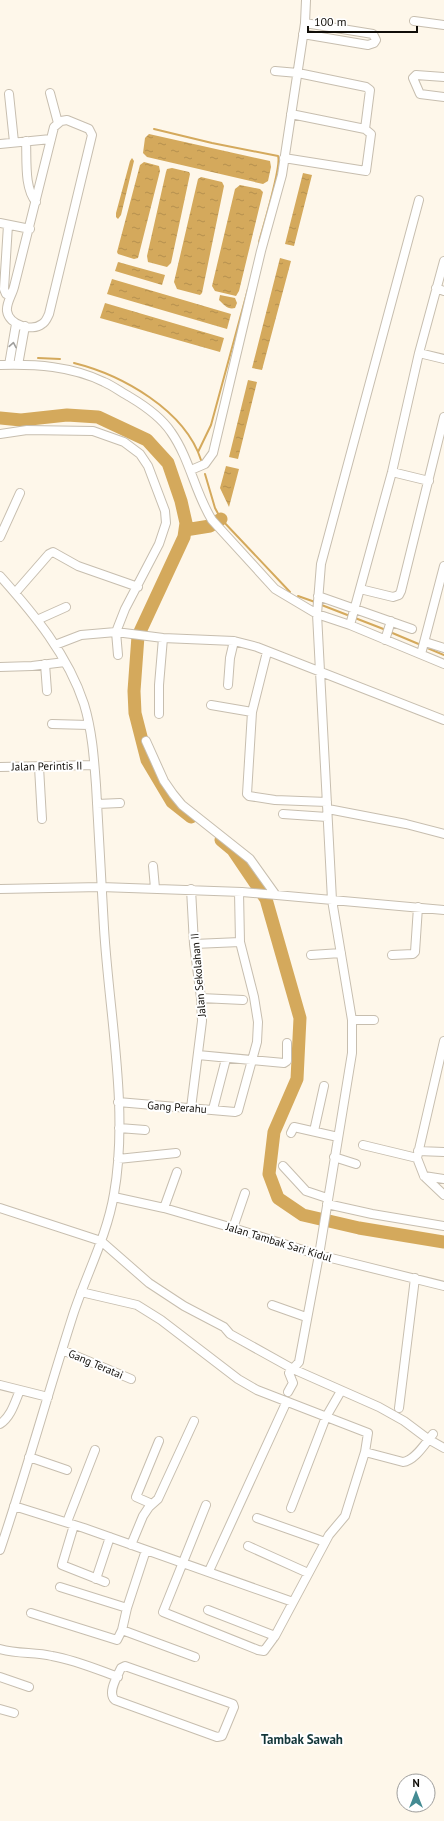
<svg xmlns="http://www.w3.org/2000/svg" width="444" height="1821" font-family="'PT Sans',sans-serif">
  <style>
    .water { fill: url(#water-ripples) }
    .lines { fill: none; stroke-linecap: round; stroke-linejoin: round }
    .stream { stroke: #d4a95c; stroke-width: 2 }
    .river { stroke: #d4a95c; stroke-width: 13 }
    .minor-casing { stroke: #c7beaf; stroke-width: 10 }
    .minor { stroke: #fff; stroke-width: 8 }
    .oneway { stroke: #9f9e9c }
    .labels { text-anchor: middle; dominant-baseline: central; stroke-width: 4; stroke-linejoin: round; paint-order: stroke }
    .street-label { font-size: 11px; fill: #100d08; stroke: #fff }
    .quarter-label { font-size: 13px; font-weight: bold; fill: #123538; stroke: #fff }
  </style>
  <defs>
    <pattern id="water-ripples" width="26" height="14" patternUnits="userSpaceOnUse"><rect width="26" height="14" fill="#d4a95c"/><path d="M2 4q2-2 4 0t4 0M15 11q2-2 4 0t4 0" fill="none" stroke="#b5904e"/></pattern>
  </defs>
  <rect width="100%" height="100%" fill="#fef7ea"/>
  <!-- water -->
  <path class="water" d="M149 134 270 161 271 167 268 181 263 184 147 157 143 153 145 138Z
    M132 158 134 161 121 215 118 219 116 217V213L130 161Z
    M144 162 159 166 160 171 138 258 134 259 118 254 117 252 140 165Z
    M172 168 189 172 190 174 171 263 167 267 148 262 147 256 166 172 167 169Z
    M303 173 312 175 294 246 285 244Z
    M201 177 222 182 224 186 202 293 200 295 177 289 174 282 198 179Z
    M240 185 260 189 263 192 239 291 236 296 215 291 212 286 235 189Z
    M280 258 291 261 262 370 252 368Z
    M118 262 165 275 162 285 115 271Z
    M112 279 231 314 227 329 107 294Z
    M220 295 235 298 237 303 235 308C228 310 224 305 219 300Z
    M105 303 224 338 220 352 100 318Z
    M248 380 257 382 238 459 229 457Z
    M226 466 239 469 229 507 220 488Z"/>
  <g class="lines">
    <!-- stream -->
    <path class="stream" d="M154 129 212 143 278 156C282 165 263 227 259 242
      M38 358 60 359
      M74 363C122 375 185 410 201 460
      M198 452 211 425 248 289
      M205 474 215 508 221 519 290 592
      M298 596 315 602
      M319 604 350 616
      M355 618 386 630
      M390 632 421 645
      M425 647 444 655"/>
    <!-- river -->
    <path class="river" d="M0 418 21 420 67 415 98 417 147 440 168 463 181 501 186 523 184 537 138 636 134 691 135 713 147 760 172 802 191 817
      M185 530 210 526 221 519
      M221 840 233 850 266 899 300 1018 297 1079 274 1132 269 1174 278 1198 303 1215 359 1228 444 1242"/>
    <!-- minor casing -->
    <g class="minor-casing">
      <path id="minor" d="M414 21 444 25
        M303 34 368 45 374 43 376 40 373 34 305 23
        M275 71 298 73 366 87 370 90 365 129 291 114
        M444 77 416 75 413 78 420 94 444 97
        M50 93 58 123
        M9 94 14 142
        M67 120 89 129 92 135 49 314C47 318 46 322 42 324 32 332 9 325 7 311 6 303 12 295 14 287L54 127 61 121Z
        M26 141C27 160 24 188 36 202
        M0 144 51 139
        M284 158 366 171 371 134 365 129
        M0 223 30 229
        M8 225 4 289 6 294 11 295
        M436 288 444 291
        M419 353 444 359
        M0 365C36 364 71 366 104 382 113 386 121 392 130 397 145 406 161 417 171 432 190 459 195 493 212 520L275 589 317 614 350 625 444 664
        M9 365 16 324
        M18 365 25 326
        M0 434 27 430 93 431 124 442 140 454 148 466 165 511 166 523 159 544 125 609 116 632 118 655
        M191 470 205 464 213 453 261 251 282 175 305 23 306 0
        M392 472 429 481
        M0 537 20 493
        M0 576C34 614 68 655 84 704 92 730 94 758 96 785 99 833 101 881 104 928 109 1013 129 1110 114 1194 107 1236 86 1275 73 1315 48 1393 26 1473 0 1550
        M360 589 393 597 399 595 401 591 444 417
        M15 593 49 554 53 552 78 566 138 587
        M318 596 412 629
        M37 620 66 607
        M350 625 392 472 419 353 444 261
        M385 640 391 621
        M425 642 444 648
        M55 645 81 635 116 632 163 638 234 641 257 647 444 720
        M267 652 252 712 247 794 249 796 275 800 327 802
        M421 654 444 566
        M45 664 47 691
        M0 667 32 666 65 662
        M228 685 230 658 234 641
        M211 705 252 712
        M159 714V685L163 638
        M52 724 89 725
        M146 741 164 781 173 794 182 805 250 859 275 894
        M0 767 94 765
        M39 767 42 819
        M97 804 120 803
        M328 809 406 824 444 834
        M283 814 327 817
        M153 866 155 888
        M0 889 101 887 242 892 444 910
        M194 944 240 942
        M311 955 341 953
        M392 955 413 954 415 952 418 907
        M201 998 243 1000
        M352 1020H374
        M444 1041 417 1158 424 1176 444 1195
        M198 1055 284 1063 287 1061V1043
        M118 1102 235 1112 238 1111 257 1042 258 1022 254 997 240 942 239 892
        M191 1108 202 1021 201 998 194 944 191 889
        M213 1109 226 1059
        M119 1128 145 1130
        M314 1131 324 1086
        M291 1133 294 1127 338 1137
        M363 1145 417 1158
        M418 1151 444 1152
        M334 1157 356 1164
        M118 1159 176 1153
        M283 1166 306 1191 327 1198
        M424 1176 444 1179
        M114 1197 164 1208 233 1228 319 1255 444 1286
        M327 1204 372 1214 444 1226
        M0 1208 101 1241 149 1283 184 1306 224 1327 230 1334 293 1369 379 1407 404 1421 428 1439 444 1448
        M164 1208 177 1172
        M233 1228 245 1193
        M81 1292 137 1305 161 1320 238 1379 257 1390 368 1433 365 1452 345 1516 329 1535 275 1636 264 1651 258 1650 163 1612 206 1505
        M272 1305 306 1317
        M62 1350 131 1379
        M0 1385 48 1397
        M288 1392 293 1383 289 1373 299 1362 319 1255 352 1053V1020L332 900 317 614 321 564 419 200
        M399 1408 415 1278
        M0 1424C11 1417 15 1402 20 1390
        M365 1452 403 1462C415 1461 426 1442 433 1434
        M29 1457 67 1470
        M152 1504 136 1497 159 1441
        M14 1506 84 1528 293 1602
        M291 1508 326 1417 341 1391
        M257 1518 325 1542
        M67 1522 95 1450
        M74 1525 62 1565 105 1582
        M131 1545 143 1516 149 1507 158 1499 194 1421
        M248 1546 308 1573
        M209 1571 286 1403
        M96 1579 110 1537
        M60 1587 127 1608
        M208 1610 275 1636
        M31 1613 117 1640 122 1630 127 1608 146 1550
        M122 1630 195 1657
        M0 1649C18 1654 35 1652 52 1656 75 1660 96 1669 118 1677
        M125 1666 233 1704 234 1707 222 1736 217 1737 115 1700C107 1693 117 1677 121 1668Z
        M0 1677 29 1687
        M0 1709 14 1713"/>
    </g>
    <!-- minor -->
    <use href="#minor" class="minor"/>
  </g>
  <!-- one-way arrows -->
  <defs><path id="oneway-chevron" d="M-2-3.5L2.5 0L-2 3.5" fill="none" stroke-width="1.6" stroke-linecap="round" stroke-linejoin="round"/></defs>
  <use class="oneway" href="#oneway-chevron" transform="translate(13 345) rotate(-80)"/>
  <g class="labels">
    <!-- street labels -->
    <g class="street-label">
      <text transform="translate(47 766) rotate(-1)">Jalan Perintis II</text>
      <text transform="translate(198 975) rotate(-95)">Jalan Sekolahan II</text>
      <text transform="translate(177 1107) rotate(4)">Gang Perahu</text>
      <text transform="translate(279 1242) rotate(17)">Jalan Tambak Sari Kidul</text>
      <text transform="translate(96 1364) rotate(23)">Gang Teratai</text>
    </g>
    <!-- quarter labels -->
    <g class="quarter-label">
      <text x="302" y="1739">Tambak Sawah</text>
    </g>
  </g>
  <!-- north arrow -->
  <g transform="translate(416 1793)"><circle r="19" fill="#ffffff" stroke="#9f9e9c"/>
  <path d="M0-3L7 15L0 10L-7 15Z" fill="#448b93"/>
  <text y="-6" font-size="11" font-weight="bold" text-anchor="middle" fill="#100d08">N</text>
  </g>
  <!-- scale -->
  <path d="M308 26v6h109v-6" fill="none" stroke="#100d08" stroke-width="2"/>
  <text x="314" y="26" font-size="12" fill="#100d08" stroke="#ffffff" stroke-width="3" paint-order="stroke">100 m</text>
</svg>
